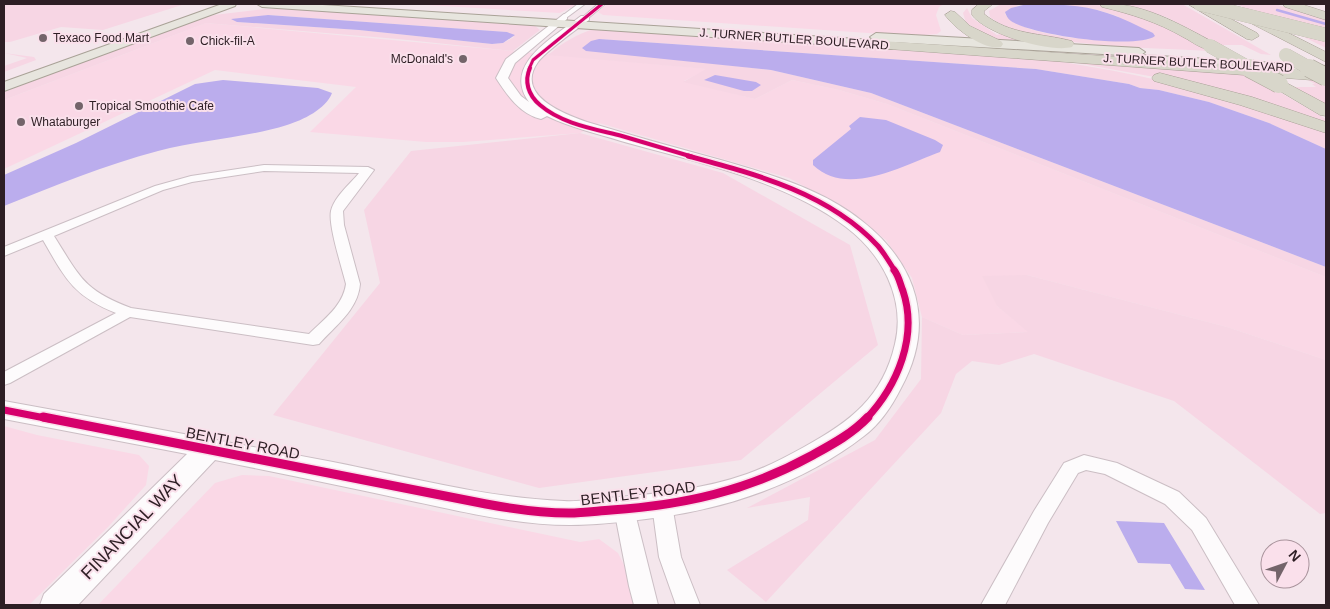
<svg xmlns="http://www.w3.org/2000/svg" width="1330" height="609" font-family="Arial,sans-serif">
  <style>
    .built { fill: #fad8e6 }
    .green { fill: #f7d6e4; fill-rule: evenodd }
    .water { fill: #bbaded }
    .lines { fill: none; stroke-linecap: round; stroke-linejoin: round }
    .stream { stroke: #bbaded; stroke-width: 2.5 }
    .street-casing { stroke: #cbbec4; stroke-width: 2 }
    .secondary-casing { stroke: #cbbec4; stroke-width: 2 }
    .primary-casing { stroke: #a9a297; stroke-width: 2 }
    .highway-casing { stroke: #a9a297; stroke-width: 1 }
    .street { fill: #fdfbfc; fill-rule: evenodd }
    .secondary { fill: #fdfbfc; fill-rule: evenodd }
    .primary { fill: #e7e5de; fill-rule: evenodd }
    .highway { fill: #d8d6ca; fill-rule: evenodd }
    .highway-bridge-far1-casing { stroke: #a9a297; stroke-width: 14; stroke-linecap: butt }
    .highway-bridge-casing { stroke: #a9a297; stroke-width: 19; stroke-linecap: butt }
    .highway-bridge-far1 { stroke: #d8d6ca; stroke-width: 14 }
    .highway-bridge { stroke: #d8d6ca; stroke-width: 18 }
    .cycleway-far4-casing { stroke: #fae0eb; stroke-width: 4.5 }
    .cycleway-far3-casing { stroke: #fae0eb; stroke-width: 5.5 }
    .cycleway-far2-casing { stroke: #fae0eb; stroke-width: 8 }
    .cycleway-far1-casing { stroke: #fae0eb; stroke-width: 10 }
    .cycleway-casing { stroke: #fae0eb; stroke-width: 12 }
    .cycleway-far4 { stroke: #d6006c; stroke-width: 3 }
    .cycleway-far3 { stroke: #d6006c; stroke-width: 4 }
    .cycleway-far2 { stroke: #d6006c; stroke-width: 5 }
    .cycleway-far1 { stroke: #d6006c; stroke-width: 7 }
    .cycleway { stroke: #d6006c; stroke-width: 9 }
    .poi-dot { fill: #73646a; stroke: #fae0eb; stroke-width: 2 }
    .labels { text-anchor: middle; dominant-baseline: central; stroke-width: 4; stroke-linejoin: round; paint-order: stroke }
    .far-poi-label { font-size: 12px; fill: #2d1e24; stroke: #fae0eb; text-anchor: start }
    .far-street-label { font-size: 12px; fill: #2d1e24; stroke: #fae0eb }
    .street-label { font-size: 15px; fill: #2d1e24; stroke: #fae0eb }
    .near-street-label { font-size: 18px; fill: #2d1e24; stroke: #fae0eb }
  </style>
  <rect width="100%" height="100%" fill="#f4e6ec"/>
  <!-- built -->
  <path class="built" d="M410 4H578L560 13Z
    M607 4H944L939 7 936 15 941 31 937 34 912 36 603 15 598 12Z
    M206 23 708 69 684 81 755 99 792 80 839 90 887 104 1326 277V360L1227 327 1027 275 997 306 1029 332 963 335 922 317 912 278 886 240 841 206 789 178 599 123 580 133 463 142H426L310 132 356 87 215 70 4 169V100Z
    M4 426 37 435 139 455 149 466 146 485 108 527 29 605H4Z
    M242 475 269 476 580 542 599 539 618 553 626 569 635 605H98L215 483Z"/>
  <!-- green -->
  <path class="green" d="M4 4H185L103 30 61 27 10 42H4Z
    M1001 4H1027L1018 5 1005 14C1023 39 1121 44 1150 39L1117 16 1098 10 1059 4C1069 4 1080 3 1090 4 1133 8 1172 31 1209 51 1158 48 1028 48 990 17L989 11Z
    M1117 4H1182L1271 55 1261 54 1242 45H1219L1166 17Z
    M1237 4H1275L1326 20V48Z
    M967 8 972 18 997 35 1004 33 1050 44 998 41 966 23 963 13Z
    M265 9H292L534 25 540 30 513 51 398 39 206 23 4 100V92L192 21 214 15ZM268 15 507 32 514 37 503 43 492 44 359 30 237 22Z
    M594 29 1056 61C1148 75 1239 97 1326 131V149L1269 123 1209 102 1159 90 1140 88 1129 84 1036 69 599 39 708 63 771 70 871 93 1326 267V277L887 104 839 90 792 80 755 99 683 82 706 69 548 55C562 43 577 34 594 29Z
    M4 53 34 57 36 60 4 72V66L27 58Z
    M1060 60 1245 72 1326 119V126L1166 79Z
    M1306 79H1313L1326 86V105L1294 87H1316L1312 84H1315Z
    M580 133 723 173 850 245 878 345 741 460 539 488 273 415 380 283 364 210 411 151Z
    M1027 275 1227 327 1326 360V513L1320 514 1174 401 1034 354 999 365 972 361 956 374 941 413 766 602 727 570 808 520 810 497 747 508 875 440 921 379 922 317 963 335 1028 332 997 306 982 276Z"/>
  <!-- water -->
  <path class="water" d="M1027 4C1054 4 1081 4 1107 13 1123 18 1138 26 1153 33L1155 36C1136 50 1032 35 1011 21 1008 19 1006 15 1005 12L1011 8Z
    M268 15 507 32 515 35 503 43 492 44 359 30 237 22 231 19Z
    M599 39 1036 69 1129 84 1140 88 1159 90 1209 102 1269 123 1326 149V267L871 93 771 70 586 51 582 48 591 41Z
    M715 75 756 82 761 85 752 91H744L704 80Z
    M223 80 318 88 332 93C326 109 303 120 287 125 245 138 200 140 158 151 105 165 54 186 4 206V175L76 143 195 84Z
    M860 117 886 120 935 140 943 145 940 152C904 165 847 198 813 165V160L851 129 849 126Z
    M1116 521 1164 523 1205 590 1185 589 1170 564 1138 563Z"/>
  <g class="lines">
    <!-- stream -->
    <path class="stream" d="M1277 10 1326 24"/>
    <!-- street casing -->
    <g class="street-casing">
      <path id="street" d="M578 4H585L566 18H562V16Z
        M598 4H605L587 19H583V17Z
        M264 165 368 167 374 170 343 211 344 225 360 284C358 310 335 326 319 344L313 345 130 317 10 383 4 385V372L116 313C73 296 65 278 43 240L4 256V247L155 186 191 176ZM264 171 359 173C351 183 334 197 331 211 328 225 342 268 346 284 343 306 324 319 309 334L131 308C83 290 80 277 54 236L163 190 192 182Z
        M1084 455 1117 463 1179 492 1206 518 1259 605H1235L1192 530 1165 504 1105 474 1086 470 1078 473 1048 523 1005 605H981L1034 511 1064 463Z
        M662 497 669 499 672 505 681 557 700 605H676L659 557 652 505 655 499Z
        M624 501 631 503 634 509 658 605H634L629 586 614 509 617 503Z"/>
    </g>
    <!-- secondary casing -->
    <g class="secondary-casing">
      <path id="secondary" d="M564 14 567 15V19L515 63 508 78 521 96 529 102C501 64 556 36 581 16H589V20C577 29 545 52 538 62 514 95 564 114 587 122 630 135 673 147 717 159 766 173 821 188 862 221 918 265 936 324 901 388 892 406 880 424 864 436 806 481 733 507 661 517 631 521 600 525 570 525 515 525 460 511 407 500 343 486 279 473 215 460L78 605H40L44 594 187 454 4 419V401C114 421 223 441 333 462 409 477 486 498 564 501 578 502 593 499 607 498 654 494 702 490 747 474 767 467 786 457 804 447 850 422 883 397 895 344 906 299 882 254 846 227 784 180 695 162 621 141 596 133 571 128 547 116L541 119C520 114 507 95 496 78L506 59Z"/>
    </g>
    <!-- primary casing -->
    <g class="primary-casing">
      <path id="primary" d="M222 4H236L235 6 4 91V82Z
        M257 4H307L874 40 870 37 876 33 1139 48 1145 52 1141 55 1326 66V74L1122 62 1116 58 1120 55 893 42 898 45 892 49 262 7Z"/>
    </g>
    <!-- highway casing -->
    <g class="highway-casing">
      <path id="highway" d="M979 4H993L984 11V14C1010 35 1041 33 1072 41L1074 44 1072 47C1049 53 986 34 972 15V10Z
        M1100 4C1141 1 1179 24 1215 43L1217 46 1215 49C1204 52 1193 42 1183 37 1157 22 1131 14 1102 7Z
        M1188 4H1203L1257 33 1259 36 1252 40 1247 39Z
        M1283 4H1301L1326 12V20L1285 7Z
        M1237 7 1326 52V62L1233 14 1231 11 1233 8Z
        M951 11 955 12 970 26 1001 41 1003 44 1001 47C984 51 954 28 945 15Z
        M866 40 1326 71V81L861 47 859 44 861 41Z
        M1160 73 1252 97 1326 122V133L1240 105 1154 81 1152 78 1154 75Z
        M1279 79 1326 104V116L1320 115 1273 87 1271 84 1273 81Z"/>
    </g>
    <!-- street -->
    <use href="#street" class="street"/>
    <!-- secondary -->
    <use href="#secondary" class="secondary"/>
    <!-- primary -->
    <use href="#primary" class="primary"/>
    <!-- highway -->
    <use href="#highway" class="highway"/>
    <!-- highway-bridge-far1 casing -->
    <g class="highway-bridge-far1-casing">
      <path id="highway-bridge-far1" d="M1200 4 1326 35
        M1210 46 1251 69
        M1286 55 1311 69"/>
    </g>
    <!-- highway-bridge casing -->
    <g class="highway-bridge-casing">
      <path id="highway-bridge" d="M1249 68 1279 84
        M1309 68 1326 77"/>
    </g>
    <!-- highway-bridge-far1 -->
    <use href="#highway-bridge-far1" class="highway-bridge-far1"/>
    <!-- highway-bridge -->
    <use href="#highway-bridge" class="highway-bridge"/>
    <!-- cycleway-far4 casing -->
    <g class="cycleway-far4-casing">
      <path id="cycleway-far4" d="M529 69 533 60 602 4"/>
    </g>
    <!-- cycleway-far3 casing -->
    <g class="cycleway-far3-casing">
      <path id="cycleway-far3" d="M530 68C524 81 528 95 540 105 562 124 595 129 622 136 646 143 669 150 693 157"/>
    </g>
    <!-- cycleway-far2 casing -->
    <g class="cycleway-far2-casing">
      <path id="cycleway-far2" d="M688 156C755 174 829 193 878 246 884 253 890 263 895 271"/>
    </g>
    <!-- cycleway-far1 casing -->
    <g class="cycleway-far1-casing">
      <path id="cycleway-far1" d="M4 410 50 419
        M866 419C898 385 918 336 903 291 900 284 899 276 894 270"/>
    </g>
    <!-- cycleway casing -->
    <g class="cycleway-casing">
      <path id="cycleway" d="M43 417 486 504C513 509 541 513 569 513 583 513 597 511 611 510 684 505 747 491 811 456 831 445 852 434 868 417"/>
    </g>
    <!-- cycleway-far4 -->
    <use href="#cycleway-far4" class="cycleway-far4"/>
    <!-- cycleway-far3 -->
    <use href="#cycleway-far3" class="cycleway-far3"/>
    <!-- cycleway-far2 -->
    <use href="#cycleway-far2" class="cycleway-far2"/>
    <!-- cycleway-far1 -->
    <use href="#cycleway-far1" class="cycleway-far1"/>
    <!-- cycleway -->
    <use href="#cycleway" class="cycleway"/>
  </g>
  <!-- markers -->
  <g class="poi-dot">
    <circle cx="43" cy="38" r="5"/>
    <circle cx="190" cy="41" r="5"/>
    <circle cx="463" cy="59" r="5"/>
    <circle cx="79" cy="106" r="5"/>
    <circle cx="21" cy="122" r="5"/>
  </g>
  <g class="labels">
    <!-- far-poi labels -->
    <g class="far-poi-label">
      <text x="53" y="38">Texaco Food Mart</text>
      <text x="200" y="41">Chick-fil-A</text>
      <text x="453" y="59" text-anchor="end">McDonald's</text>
      <text x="89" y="106">Tropical Smoothie Cafe</text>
      <text x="31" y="122">Whataburger</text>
    </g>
    <!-- far-street labels -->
    <g class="far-street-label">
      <text transform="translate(794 39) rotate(4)">J. TURNER BUTLER BOULEVARD</text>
      <text transform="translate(1198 63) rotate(3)">J. TURNER BUTLER BOULEVARD</text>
    </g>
    <!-- street labels -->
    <g class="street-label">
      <text transform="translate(243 443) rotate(11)">BENTLEY ROAD</text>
      <text transform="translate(638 493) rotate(-7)">BENTLEY ROAD</text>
    </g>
    <!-- near-street labels -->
    <g class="near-street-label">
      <text transform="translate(132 527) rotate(-46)">FINANCIAL WAY</text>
    </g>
  </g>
  <!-- border -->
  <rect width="1330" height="609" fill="none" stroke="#2d1e24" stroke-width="10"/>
  <!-- north arrow -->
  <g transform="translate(1285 564) rotate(49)"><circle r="24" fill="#fae0eb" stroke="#a8929b"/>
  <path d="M0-4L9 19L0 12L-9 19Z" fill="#73646a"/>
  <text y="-8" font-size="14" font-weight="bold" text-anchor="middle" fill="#2d1e24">N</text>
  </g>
</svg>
